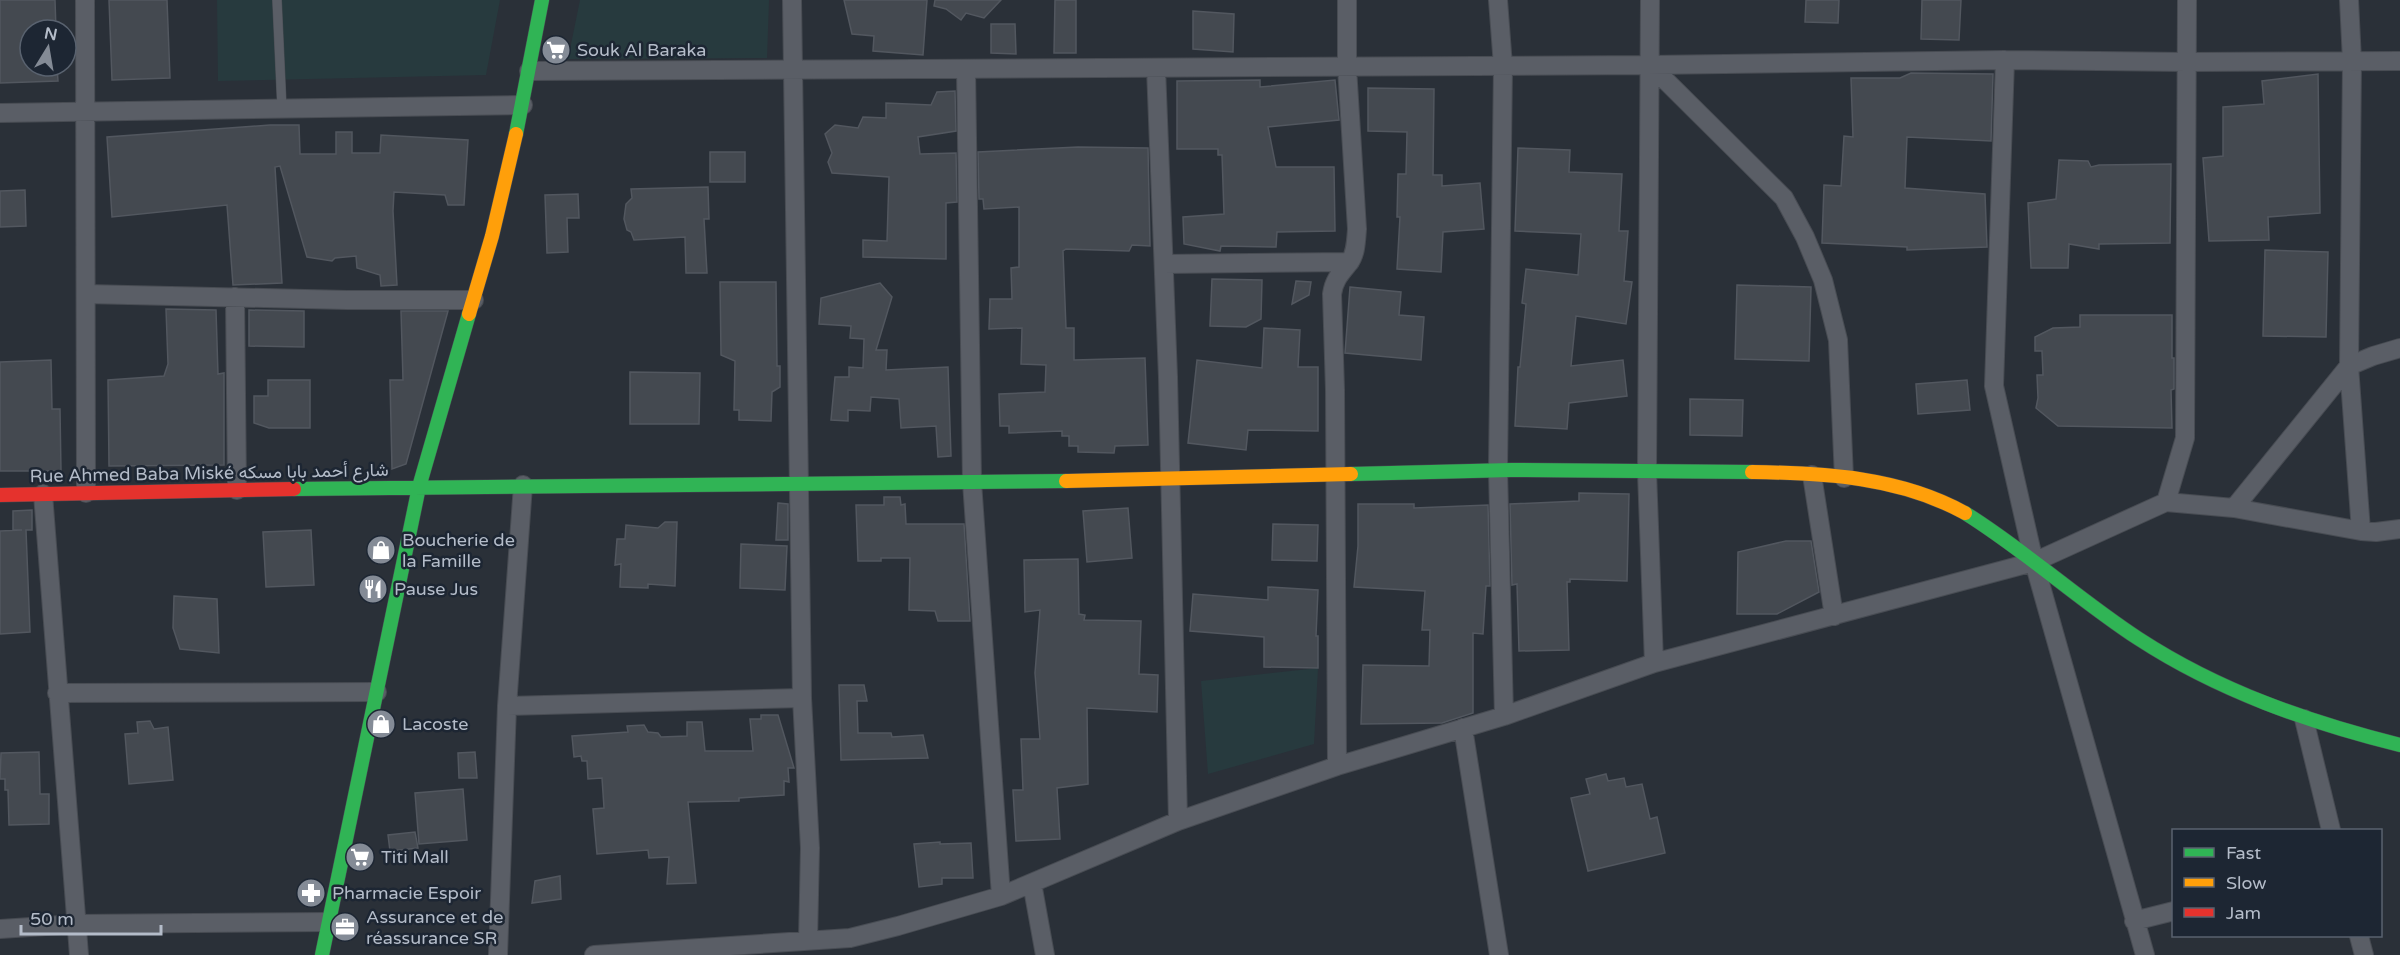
<svg xmlns="http://www.w3.org/2000/svg" width="2400" height="955" font-family="'Varela Round',Vazirmatn,sans-serif">
  <style>
    .green { fill: #273a3e }
    .building { fill: #444950; stroke: #52575f; stroke-width: 1.5 }
    .lines { fill: none; stroke-linecap: round; stroke-linejoin: round }
    .lane-casing { stroke: #484c53; stroke-width: 10 }
    .street-casing { stroke: #484c53; stroke-width: 20 }
    .fast-casing { stroke: #484c53; stroke-width: 15 }
    .slow-casing { stroke: #484c53; stroke-width: 15 }
    .jam-casing { stroke: #484c53; stroke-width: 15 }
    .lane { stroke: #5a5e66; stroke-width: 9 }
    .street { stroke: #5a5e66; stroke-width: 18 }
    .fast { stroke: #30b455; stroke-width: 14 }
    .slow { stroke: #ff9f0a; stroke-width: 14 }
    .jam { stroke: #e5322d; stroke-width: 14 }
    .labels { text-anchor: middle; dominant-baseline: central; stroke-width: 5; stroke-linejoin: round; paint-order: stroke }
    .poi-label { font-size: 18px; fill: #b4bcc9; stroke: #1d2633; text-anchor: start }
    .street-label { font-size: 18px; fill: #b4bcc9; stroke: #1d2633 }
  </style>
  <rect width="100%" height="100%" fill="#2a3038"/>
  <!-- green -->
  <path class="green" d="M217 0H500L486 75 218 81Z
    M580 0H769L767 58 568 59Z
    M1318 668 1314 744 1208 774 1201 681Z"/>
  <!-- building -->
  <path class="building" d="M0 0H55L56 30H30V66H57L58 81 0 83Z
    M109 0H167L170 78 112 80Z
    M844 0H927L923 55 873 51 874 36 852 34Z
    M935 0H1001L984 18 966 13 961 20 946 9 934 6Z
    M1055 0H1076V53H1054Z
    M1806 0H1839L1838 23 1805 22Z
    M1922 0H1961L1959 40 1921 39Z
    M1193 11 1234 14 1233 52 1193 49Z
    M991 24H1015L1016 54 991 53Z
    M1911 73 1993 74 1991 141 1907 137 1905 188 1985 194 1987 247 1907 250V247L1822 243 1824 185 1841 186 1844 136 1853 137 1851 78H1900Z
    M2318 74 2320 213 2268 217 2269 240 2209 241 2203 158 2223 156V107L2264 104 2262 81Z
    M1260 80V87L1335 80 1339 120 1268 127 1276 167H1334L1335 231 1277 232 1276 247 1221 246 1220 251 1184 244 1183 217 1224 214 1222 155H1218V149H1177V81Z
    M1368 88 1434 89 1433 175H1442V186L1480 183 1484 229 1443 232 1441 272 1397 269 1400 217H1397L1398 174H1406L1407 132 1368 131Z
    M955 91 956 131 918 137 920 154 956 153 957 202 946 203V259L863 257V240L887 241 889 177 832 173 828 162 832 153 825 134 835 125 858 128 863 117 886 118V103L931 105 937 92Z
    M270 125H299L300 154H336V132H352V153H380L381 135 468 140 464 205H448L445 195 394 192 393 211 397 285 381 286 380 275 357 268 356 256 335 258 332 261 307 257 280 166 275 167 282 283 233 285 227 205 112 217 107 137Z
    M1078 147 1148 148 1150 246 1132 245 1129 251 1066 249 1063 251 1066 328H1074V360L1145 358 1148 445 1115 446 1114 453 1078 452V446H1069V436H1062V431L1009 433V426H1000L999 394 1045 392 1046 365 1021 364 1022 328 989 329 990 299H1012L1011 268 1019 267V207L984 209 983 199H979L978 152Z
    M1518 148 1570 150 1569 172 1622 174 1619 231H1628L1624 281 1632 282 1626 324 1576 316 1571 366 1623 360 1627 396 1569 403 1567 429 1515 426 1518 367H1520L1526 304 1522 303 1526 269 1578 275 1581 234 1515 231Z
    M710 152H745V182H710Z
    M2059 160 2088 161 2091 167 2099 165 2171 164 2170 243 2099 244V249L2069 244 2068 268H2031L2028 203 2056 199Z
    M708 187 709 219H704L707 273H686L685 237 634 240 631 232 627 230 624 219 626 204 632 198 631 189Z
    M25 190 26 226 0 227V191Z
    M578 194 579 218H567L568 252 547 253 545 195Z
    M2265 250 2328 252 2326 337 2263 336Z
    M1212 279 1262 280 1261 319 1246 327 1210 326Z
    M1296 281 1311 282 1309 295 1292 304Z
    M720 282H776L777 366H780V387L772 392 771 421 739 420V410H734L735 361 721 355Z
    M880 283 892 297 876 350H887L886 370 948 367 951 456 938 457 936 426 901 428 899 399 871 397 870 411 848 410V421L831 420 835 377H849V367L863 368 864 339 850 338 851 326 819 324 821 298Z
    M1737 285 1811 287 1809 361 1735 359Z
    M1350 287 1401 292 1399 315 1424 317 1421 360 1345 353Z
    M166 309 216 310 218 374 224 373V465L109 466 108 380 164 376 168 364Z
    M249 310 304 311V347L249 346Z
    M401 311H448L406 464 392 469 390 380H403Z
    M2080 315H2172V358H2174V389L2171 390 2172 428 2058 426 2036 408 2038 398 2037 375H2043L2042 351H2035V337L2053 328 2080 327Z
    M1264 328 1300 330 1298 367H1318V431L1248 430 1246 450 1188 443 1197 360 1262 368Z
    M51 360 52 409H60L61 471H0V362Z
    M630 372 700 373 699 424H630Z
    M268 380H310V428H269L254 423V396H268Z
    M1967 380 1970 410 1918 414 1916 384Z
    M1690 399 1743 400 1742 436 1690 435Z
    M1579 493 1629 494 1627 581 1570 579V582H1567L1569 650 1519 651 1517 584 1512 585 1510 504 1579 501Z
    M884 497H900L901 505 905 504 906 524H964L970 621H938L935 611 909 610 910 558H881V561H858L856 505H884Z
    M778 503 788 504V540H776Z
    M1358 504H1414V508L1488 505 1490 586H1486L1483 634 1473 633V713L1442 723 1361 724 1363 665 1429 666 1430 630H1422L1425 591 1354 587 1358 546Z
    M1128 508 1132 558 1087 562 1083 511Z
    M32 510V530H26L30 632 0 634V531L22 530H13V511Z
    M665 522H677L675 586 648 584V588L620 587 621 564 615 565 617 539H625L626 525 658 528Z
    M1273 524 1318 525 1317 561 1272 560Z
    M311 530 314 585 266 587 263 532Z
    M1786 541H1811L1819 592 1777 614H1737L1738 552Z
    M741 544 787 546 785 590 740 588Z
    M1078 559 1079 614 1085 615 1084 620 1141 621 1139 674 1158 675 1157 712 1087 708 1088 784 1057 788 1060 839 1016 841 1013 790H1023L1021 739H1040L1035 673 1040 610 1025 612 1024 560Z
    M1268 587 1318 590 1316 636H1318V668L1264 667V637L1190 631 1193 594 1268 600Z
    M174 596 217 599 219 653 180 649 173 628Z
    M839 685H864L867 701H857L858 733H891L892 737 923 735 928 758 841 760Z
    M761 715H778L794 768H788L789 782 784 781V795L739 798V801L688 802 696 883 667 884 669 857 649 858 648 850 597 854 593 809 604 808 602 778 588 779 587 761H582L581 756 574 757 572 736 628 732 627 726 644 725 648 732 658 733 661 737 687 736V722H702L705 751H753L750 719H761Z
    M150 721 154 729 168 727 173 780 129 784 125 734 138 733 137 722Z
    M39 752 40 794H49V824L9 825 8 790H5V779H0L1 753Z
    M475 752 477 778H459L458 753Z
    M1606 774 1608 781 1624 778 1626 787 1642 784 1650 819 1657 817 1665 853 1588 871 1571 798 1590 794 1586 779Z
    M463 789 467 840 419 844 415 793Z
    M415 832 418 848 390 851 388 835Z
    M940 842V844L971 843 973 878H942V884L919 887 914 844Z
    M560 876 561 899 532 903 535 881Z"/>
  <g class="lines">
    <!-- lane casing -->
    <g class="lane-casing">
      <path id="lane" d="M277 0 282 109"/>
    </g>
    <!-- street casing -->
    <g class="street-casing">
      <path id="street" d="M85 0 86 493
        M792 0 802 698 810 848 808 941
        M1498 0 1503 66 1498 470 1504 716
        M1650 0 1647 472 1654 663
        M2349 0 2352 61 2349 366 2361 531
        M2005 60 1994 386 2034 562 2145 955
        M1650 65 1784 198 1805 237 1823 280 1838 340 1844 478
        M1156 68 1168 377 1178 821
        M966 69 972 482 1001 896
        M529 71 1650 65 2005 60 2186 62 2400 61
        M0 113 523 105
        M1164 264 1350 262
        M86 294 347 300H474
        M235 297 237 490
        M1812 475 1834 616
        M43 494 79 955
        M2166 502 2185 438 2187 0
        M2234 508 2349 366 2373 356 2400 348
        M57 693 377 692
        M507 706 802 698
        M2304 719 2331 830
        M1463 728 1499 955
        M1337 766 1335 390 1332 294C1334 280 1340 274 1349 263 1356 254 1356 241 1357 229L1347 67V0
        M1032 883 1045 955
        M2134 921 2174 911
        M0 929 76 924 328 922
        M2359 936 2364 955
        M498 955 507 706 523 485
        M594 955 850 938 898 926 1001 896 1178 821 1337 766 1504 716 1654 663 2034 562 2166 502 2234 508 2361 531 2376 532 2400 529"/>
    </g>
    <!-- fast casing -->
    <g class="fast-casing">
      <path id="fast" d="M516 134 542 0
        M1351 474 1511 470 1752 472
        M294 489 1066 481
        M1965 513C2026 551 2079 600 2139 639 2219 691 2308 722 2400 745
        M322 955 419 487 469 314"/>
    </g>
    <!-- slow casing -->
    <g class="slow-casing">
      <path id="slow" d="M469 314 492 236 516 134
        M1752 472C1825 473 1900 477 1965 513
        M1066 481 1351 474"/>
    </g>
    <!-- jam casing -->
    <g class="jam-casing">
      <path id="jam" d="M0 495 294 489"/>
    </g>
    <!-- lane -->
    <use href="#lane" class="lane"/>
    <!-- street -->
    <use href="#street" class="street"/>
    <!-- fast -->
    <use href="#fast" class="fast"/>
    <!-- slow -->
    <use href="#slow" class="slow"/>
    <!-- jam -->
    <use href="#jam" class="jam"/>
  </g>
  <!-- icons -->
  <defs>
    <g id="supermarket-disc" transform="scale(1.5)"><circle r="9.5" fill="#848b96" stroke="#1d2633"/><path d="M-6-5.5h2.5l.6 2H6L4.5 2H-2.5L-4.4-4H-6ZM-1.5 3.2a1.3 1.3 0 1 0 .1 0ZM3 3.2a1.3 1.3 0 1 0 .1 0Z" fill="#fff"/></g>
    <g id="shop-disc" transform="scale(1.5)"><circle r="9.5" fill="#848b96" stroke="#1d2633"/><path d="M-5-2.5h2.3a2.7 3.5 0 0 1 5.4 0H5L5.5 6h-11ZM-1.5-2.5h3a1.5 2.3 0 0 0-3 0Z" fill="#fff"/></g>
    <g id="restaurant-disc" transform="scale(1.5)"><circle r="9.5" fill="#848b96" stroke="#1d2633"/><path d="M-5-6h1v4h1v-4h1v4h1v-4h1v5L-1.5 .5V6h-2V.5L-5-1ZM5-6V6H3V1.5H1.5Q1.5-4 5-6Z" fill="#fff"/></g>
    <g id="pharmacy-disc" transform="scale(1.5)"><circle r="9.5" fill="#848b96" stroke="#1d2633"/><path d="M-2-6h4v4h4v4h-4v4h-4v-4h-4v-4h4Z" fill="#fff"/></g>
    <g id="office-disc" transform="scale(1.5)"><circle r="9.5" fill="#848b96" stroke="#1d2633"/><path d="M-6-3h4V-5.5h4V-3h4V5H-6ZM-1-4.5V-3h2v-1.5ZM-6 0V1H6V0Z" fill="#fff"/></g>
  </defs>
  <g fill-rule="evenodd">
    <use href="#supermarket-disc" x="556" y="50"/>
    <use href="#shop-disc" x="381" y="550"/>
    <use href="#restaurant-disc" x="373" y="589"/>
    <use href="#shop-disc" x="381" y="724"/>
    <use href="#supermarket-disc" x="360" y="857"/>
    <use href="#pharmacy-disc" x="311" y="893"/>
    <use href="#office-disc" x="345" y="927"/>
  </g>
  <g class="labels">
    <!-- poi labels -->
    <g class="poi-label">
      <text x="577" y="50">Souk Al Baraka</text>
      <text x="402" y="540">Boucherie de<tspan x="402" dy="21">la Famille</tspan></text>
      <text x="394" y="589">Pause Jus</text>
      <text x="402" y="724">Lacoste</text>
      <text x="381" y="857">Titi Mall</text>
      <text x="332" y="893">Pharmacie Espoir</text>
      <text x="366" y="917">Assurance et de<tspan x="366" dy="21">réassurance SR</tspan></text>
    </g>
    <!-- street labels -->
    <g class="street-label">
      <text transform="translate(209 473) rotate(-1)">Rue Ahmed Baba Miské شارع أحمد بابا مسكه</text>
    </g>
  </g>
  <!-- legend -->
  <rect x="2172" y="829" width="210" height="108" fill="#1d2633" stroke="#59626f" stroke-width="1.5"/>
  <rect x="2184" y="848" width="30" height="9" fill="#30b455" stroke="#59626f" stroke-width="1.5"/>
  <text x="2226" y="859" font-size="18" fill="#b4bcc9">Fast</text>
  <rect x="2184" y="878" width="30" height="9" fill="#ff9f0a" stroke="#59626f" stroke-width="1.5"/>
  <text x="2226" y="889" font-size="18" fill="#b4bcc9">Slow</text>
  <rect x="2184" y="908" width="30" height="9" fill="#e5322d" stroke="#59626f" stroke-width="1.5"/>
  <text x="2226" y="919" font-size="18" fill="#b4bcc9">Jam</text>
  <!-- north arrow -->
  <g transform="translate(48 48) rotate(11)"><circle r="28" fill="#1d2633" stroke="#59626f" stroke-width="1.5"/>
  <path d="M0-4.5L10 22L0 15L-10 22Z" fill="#848b96"/>
  <text y="-9" font-size="16" font-weight="bold" text-anchor="middle" fill="#b4bcc9">N</text>
  </g>
  <!-- scale -->
  <path d="M21 925v9h140v-9" fill="none" stroke="#b4bcc9" stroke-width="3"/>
  <text x="30" y="925" font-size="18" fill="#b4bcc9" stroke="#1d2633" stroke-width="4.5" paint-order="stroke">50 m</text>
</svg>
